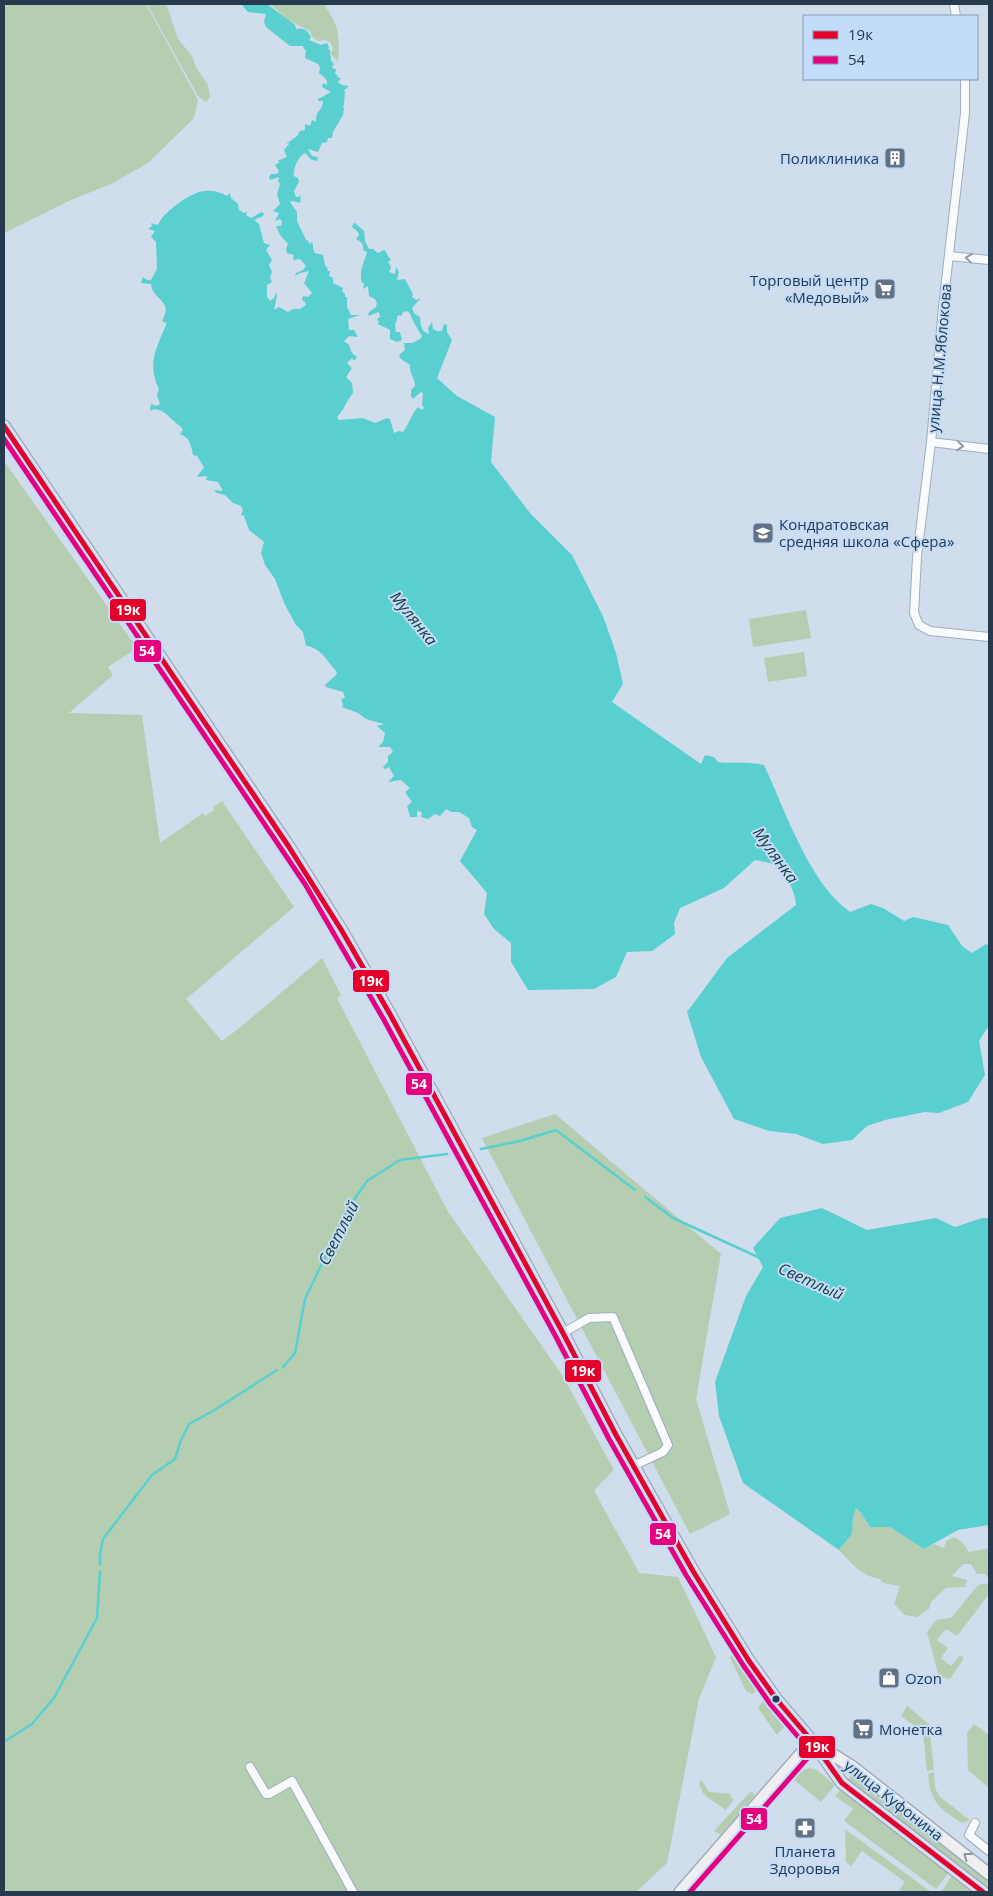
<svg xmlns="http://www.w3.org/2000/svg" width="993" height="1896" font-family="'Open Sans',sans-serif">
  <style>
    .green { fill: #b5ceb2 }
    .water { fill: #5acfd0 }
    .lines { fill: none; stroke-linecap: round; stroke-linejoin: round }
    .stream { stroke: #5acfd0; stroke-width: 2.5 }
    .street-casing { stroke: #9fadbd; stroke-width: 10 }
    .secondary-casing { stroke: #9fadbd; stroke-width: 14 }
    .street { stroke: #f8fafc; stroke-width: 8 }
    .secondary { stroke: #efeef1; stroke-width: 11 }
    .bus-1-casing { stroke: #c2dcf9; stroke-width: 9 }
    .bus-2-casing { stroke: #c2dcf9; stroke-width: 9 }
    .bus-1 { stroke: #e4002b; stroke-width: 5 }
    .bus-2 { stroke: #e5007d; stroke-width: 5 }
    .oneway { stroke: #909aa4 }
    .oneway2 { stroke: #8b949e }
    .bus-dot { fill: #27394c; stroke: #c2dcf9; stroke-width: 2 }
    .labels { text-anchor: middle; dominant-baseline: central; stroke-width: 4; stroke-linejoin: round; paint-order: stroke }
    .poi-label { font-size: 15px; fill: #27394c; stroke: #c2dcf9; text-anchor: start }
    .street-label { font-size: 15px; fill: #27394c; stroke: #c2dcf9 }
    .water-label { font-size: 16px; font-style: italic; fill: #1a3938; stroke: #c2dcf9 }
    .line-badge { stroke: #c2dcf9; stroke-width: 2 }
    .badge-label { font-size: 14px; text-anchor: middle; font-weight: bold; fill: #fff }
  </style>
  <rect width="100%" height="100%" fill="#cfddec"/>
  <!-- green -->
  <path class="green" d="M4 4H146L198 100 195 114 193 119 148 163 113 183 69 201 4 233Z
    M147 4H165L167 6 178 39 192 56 196 67 208 85 210 97 206 102 198 96Z
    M270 4H324C339 27 340 34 338 61L331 54 333 48 330 42 324 40 318 41 312 36 310 31 288 20Z
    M4 461 137 648 108 667 113 675 69 713 142 715 160 843 203 813 205 816 214 810 213 807 222 801 294 907 186 999 222 1041 242 1026 322 958 341 995 337 998 447 1210 564 1378 614 1470 594 1490C608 1518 625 1545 639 1573L678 1577 716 1657 699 1699 667 1863 636 1892H4Z
    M806 610 811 638 753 647 749 619Z
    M804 652 807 676 768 682 764 658Z
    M555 1114 721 1254 696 1399 730 1514 690 1534 482 1138Z
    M855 1508 861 1513 870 1527H890L924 1549 934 1544 944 1548 946 1541 954 1537 963 1543 969 1552 989 1548V1578L985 1574H977L971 1564H963L952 1576 967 1580 965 1587 946 1588 931 1602 929 1609 917 1617 905 1615 894 1604 900 1586 883 1583 880 1579C863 1577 850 1562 839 1550L852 1534 853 1517Z
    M989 1583V1594L957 1636 946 1629 937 1640 948 1648 941 1658 951 1666 960 1655 964 1658 950 1679 939 1677 927 1632 936 1620 951 1618 978 1585Z
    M734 1653 737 1654 757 1686 756 1691 752 1694 746 1691 730 1658 731 1655Z
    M764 1699 786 1725 777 1735 758 1708Z
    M907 1706 929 1724 934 1770 927 1771 923 1733 901 1716Z
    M974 1724 989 1735V1788L968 1770 967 1733Z
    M809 1768 817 1770 835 1785 821 1802 792 1778 796 1773Z
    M934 1772 935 1788 940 1797 970 1820 962 1823C939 1809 930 1801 928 1774Z
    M853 1774 989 1879V1886L988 1889 847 1780Z
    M701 1779 709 1792 731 1794V1798L734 1799 726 1810 708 1798 703 1793 699 1784Z
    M841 1789 950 1871 936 1889 844 1821 853 1809 835 1796Z
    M751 1791 755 1795 721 1835 714 1831Z
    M845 1829 931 1892H903L899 1890 905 1882 862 1851 851 1866 846 1862Z
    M953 1874 976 1892H941Z"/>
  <!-- water -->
  <path class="water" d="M241 4H267L295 25 296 29C303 27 308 30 311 37L309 40 321 45 327 43 329 47 328 49 330 50 331 62 333 60 332 63 335 64 332 66 333 69H336L335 74 338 75 337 77 341 78 338 82 342 85 349 86 343 91H345L344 105 342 108 344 107 343 115 333 132 332 138H328L327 142 322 143 318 152 308 149 312 156 318 157 317 161 312 160 305 153C298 156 293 169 294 176L298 178 299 182 294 191 296 197H299L301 195 300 203 293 201 290 202 297 212V221L306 240 308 241 310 245 311 242 313 244V249L315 253 323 255 325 265 328 269 327 271H330L329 276 333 278V283L343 288 342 291 345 294V297H347V307L351 315H360L348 319 349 330H354L358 337 349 336 344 341 349 345 352 353 357 357 354 361 352 358 347 363 352 368 346 377 352 383 353 393C347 400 344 410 337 417L339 420 363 418 375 423 387 418 390 419 394 433 399 431 403 432C409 424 411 415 418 407L422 410 424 408 422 405 423 393 421 392 413 399 411 396V390L415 386C415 378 409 373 410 365L401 359 399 355 405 350 404 343H412L420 339 422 336C417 328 413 321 409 312L406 311 402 313V316L398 315 395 325 396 332H400L402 340 397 342 390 339V330L378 324 379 322 377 319 380 317 379 312 368 316 369 312 376 307 377 303 375 299 369 296 368 286 363 289 364 284 361 281V271L367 252 363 250C364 244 361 242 356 239L359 235 358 232 352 227 353 224 355 223 364 231 365 241 369 249H373L378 253 384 250 386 252 388 256 391 260 388 262 391 267 389 272 395 274 396 267 399 272 397 280 405 279 413 294 412 297 416 300 421 298 412 308 414 313 420 317C421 324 420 331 429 334L428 328 432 322 433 329 437 331H442L444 324 447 325V332L452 340 437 378 457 396 495 417 491 462 530 513 572 555 603 616 616 653 623 684 612 702 701 764 705 755 714 757 718 762C734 764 749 761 764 765 785 810 809 883 850 912L871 904 883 908 904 921 913 917 948 925 962 946 972 953 986 944 989 945 988 1027 979 1041 985 1075 968 1102 939 1113 925 1112 885 1120 867 1126 852 1140 823 1144 796 1134 769 1131 734 1119 701 1057 687 1012 727 958 796 905C795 891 786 871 772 864 767 862 760 861 755 860L724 888 680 908 674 923 675 934 652 951 627 952 616 977 594 989 528 990 511 962V943L494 929 484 914 487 893 460 861 477 830 472 827 469 818 459 812H451L446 809 440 816 435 814 428 819 421 817 422 813 419 811 417 812V817H410L407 806 412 802 405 792 410 788 401 780 388 782 394 776 389 767 385 769 383 767 388 762V756L393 752 390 747H378L383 742 385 733 377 726 384 724 366 719 358 713 342 707 343 704 341 700 345 697 343 692 326 687 325 685 336 675 337 672C328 663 321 647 306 646L303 632 296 625 285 605 275 579 265 565 261 553 264 542 249 530 244 516 241 515 243 510 241 506 233 503 225 495 217 493 214 490 222 491V489L218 482 206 480 207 476 197 477 204 467 197 456 193 455C191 445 190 438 180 434L183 430C180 425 178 425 174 421 166 415 165 410 153 409L152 411 150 409 151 404 157 406 160 404 157 395 159 389C147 364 156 349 166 325V323L162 321C174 300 153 301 151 284L141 283 143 277 147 280H151L157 269 156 242 151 237 155 231 148 229 152 226 151 223 158 225C162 213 191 192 204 191 213 190 220 192 227 196L230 193 231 198 238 204 239 210 244 213 247 212 246 215 251 218 262 212 264 214 263 216 254 220 259 224 264 243 270 245 266 250 272 260 269 265 272 272 270 278 272 282 267 285V297L270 301 274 298 276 293 277 295 274 310 279 307 288 312 293 309H300L306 305 305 302 302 300 303 296 308 297 312 293 304 283 309 271 300 273 295 276 296 273 303 270 306 266 300 259 293 260 294 255 287 253 286 249 288 244 280 235 276 226H281L282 222 280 219 275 221 279 213 273 211 280 204 277 194 280 184 278 181 279 177 270 180 269 177 271 174H277L279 171 275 165 280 162 277 161 287 157 284 150 290 143 286 144 297 136 300 131 305 130V124L310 126 312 120 316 122C315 110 323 111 323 101H318V99L331 92 322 87 323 83 327 85V81L323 76 319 73 320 67 318 64 305 58 306 50 304 49 303 46H290L266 27 264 22 266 14 248 12Z
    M822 1208 867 1230 936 1218 955 1227 982 1218H989V1525L958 1530 924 1549 890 1527H870L861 1513 856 1508 853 1517 852 1534 839 1550 743 1483 719 1416 715 1382 746 1296 763 1267 753 1248 780 1218Z"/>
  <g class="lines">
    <!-- stream -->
    <path class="stream" d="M481 1149 520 1141 556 1130 635 1190
      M645 1197 673 1218 760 1258
      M283 1367 295 1353 305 1299 349 1207 367 1181 400 1160 447 1154
      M100 1564V1554L103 1539 152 1475 175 1459 181 1440 189 1424 213 1411 277 1370
      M4 1742 32 1724 54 1698 97 1618 100 1572"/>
    <!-- street casing -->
    <g class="street-casing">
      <path id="street" d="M954 4 956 16
        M965 79V113L943 307 931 442 917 557 914 613 919 625 930 631 989 637
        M949 256 989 260
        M931 442 989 449
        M563 1333 589 1318 613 1317 668 1445 663 1452 633 1466
        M250 1767 266 1794H269L292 1781 353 1892
        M975 1823 969 1835 989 1851"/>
    </g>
    <!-- secondary casing -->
    <g class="secondary-casing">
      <path id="secondary" d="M4 426 289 847 342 931 391 1016 563 1333 616 1435 693 1571 749 1661 777 1700 812 1741 842 1783 983 1892
        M818 1745 854 1768 989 1874
        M680 1892 812 1741"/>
    </g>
    <!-- street -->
    <use href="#street" class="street"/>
    <!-- secondary -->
    <use href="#secondary" class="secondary"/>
    <!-- bus-1 casing -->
    <g class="bus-1-casing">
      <path id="bus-1" d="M4 426 289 847 342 931 391 1016 563 1333 616 1435 693 1571 749 1661 777 1700 812 1741 842 1783 983 1892"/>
    </g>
    <!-- bus-2 casing -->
    <g class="bus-2-casing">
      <path id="bus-2" d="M4 439 305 884 384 1020 556 1337 609 1439 686 1575 743 1665 771 1705 806 1746
        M690 1892 818 1746"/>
    </g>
    <!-- bus-1 -->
    <use href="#bus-1" class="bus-1"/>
    <!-- bus-2 -->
    <use href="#bus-2" class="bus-2"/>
  </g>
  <!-- one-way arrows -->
  <defs><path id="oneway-chevron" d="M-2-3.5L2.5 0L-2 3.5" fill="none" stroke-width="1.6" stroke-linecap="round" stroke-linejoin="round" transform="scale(1.25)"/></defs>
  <g class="oneway">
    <use href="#oneway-chevron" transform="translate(969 258) rotate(-174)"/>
    <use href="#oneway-chevron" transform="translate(960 446) rotate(6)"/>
  </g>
  <use class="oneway2" href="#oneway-chevron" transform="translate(967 1856) rotate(-143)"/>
  <!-- icons -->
  <defs>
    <g id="building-square" transform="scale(1.125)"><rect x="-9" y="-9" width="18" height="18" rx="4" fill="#627284" stroke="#c2dcf9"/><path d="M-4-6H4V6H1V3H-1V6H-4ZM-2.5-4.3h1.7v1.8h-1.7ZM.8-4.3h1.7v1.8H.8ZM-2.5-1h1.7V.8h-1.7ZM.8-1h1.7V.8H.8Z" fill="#fff"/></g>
    <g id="supermarket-square" transform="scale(1.125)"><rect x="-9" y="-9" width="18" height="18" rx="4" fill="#627284" stroke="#c2dcf9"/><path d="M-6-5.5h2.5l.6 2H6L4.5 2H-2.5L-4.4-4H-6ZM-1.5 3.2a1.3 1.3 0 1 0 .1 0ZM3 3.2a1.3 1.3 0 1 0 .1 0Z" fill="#fff"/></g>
    <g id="school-square" transform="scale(1.125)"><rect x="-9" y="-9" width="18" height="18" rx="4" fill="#627284" stroke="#c2dcf9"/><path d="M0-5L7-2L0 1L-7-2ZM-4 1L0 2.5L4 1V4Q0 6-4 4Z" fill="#fff"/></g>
    <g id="shop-square" transform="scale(1.125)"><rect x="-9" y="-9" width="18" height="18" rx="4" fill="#627284" stroke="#c2dcf9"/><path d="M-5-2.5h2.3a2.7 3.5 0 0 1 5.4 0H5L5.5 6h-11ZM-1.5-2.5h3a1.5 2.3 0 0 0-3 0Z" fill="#fff"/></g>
    <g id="pharmacy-square" transform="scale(1.125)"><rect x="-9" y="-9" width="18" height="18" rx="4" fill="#627284" stroke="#c2dcf9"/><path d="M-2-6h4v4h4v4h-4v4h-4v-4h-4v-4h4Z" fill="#fff"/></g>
  </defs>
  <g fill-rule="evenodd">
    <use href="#building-square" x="895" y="158"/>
    <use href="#supermarket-square" x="885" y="289"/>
    <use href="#school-square" x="763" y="533"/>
    <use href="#shop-square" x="889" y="1678"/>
    <use href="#supermarket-square" x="863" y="1729"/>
    <use href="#pharmacy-square" x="805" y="1828"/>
  </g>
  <!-- markers -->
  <circle class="bus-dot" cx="776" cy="1699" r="4.5"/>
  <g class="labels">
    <!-- poi labels -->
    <g class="poi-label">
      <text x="879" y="158" text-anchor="end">Поликлиника</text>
      <text x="869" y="280" text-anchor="end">Торговый центр<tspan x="869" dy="17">«Медовый»</tspan></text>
      <text x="779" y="524">Кондратовская<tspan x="779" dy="17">средняя школа «Сфера»</tspan></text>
      <text x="905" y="1678">Ozon</text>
      <text x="879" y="1729">Монетка</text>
      <text x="805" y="1851" text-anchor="middle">Планета<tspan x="805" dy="17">Здоровья</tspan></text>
    </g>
    <!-- street labels -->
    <g class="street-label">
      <text transform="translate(939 358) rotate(-85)">улица Н.М.Яблокова</text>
      <text transform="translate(894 1800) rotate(38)">улица Куфонина</text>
    </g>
    <!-- water labels -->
    <g class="water-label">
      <text transform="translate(414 618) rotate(51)">Мулянка</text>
      <text transform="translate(776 855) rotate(54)">Мулянка</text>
      <text transform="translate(338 1233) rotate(-63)">Светлый</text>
      <text transform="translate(811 1281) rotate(24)">Светлый</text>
    </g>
  </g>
  <g class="line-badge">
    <rect x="109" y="598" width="38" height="24" rx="5" fill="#e4002b"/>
    <rect x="133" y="639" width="29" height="24" rx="5" fill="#e5007d"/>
    <rect x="352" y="969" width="38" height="24" rx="5" fill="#e4002b"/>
    <rect x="405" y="1072" width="28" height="24" rx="5" fill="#e5007d"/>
    <rect x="564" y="1359" width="38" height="24" rx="5" fill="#e4002b"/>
    <rect x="649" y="1522" width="28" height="24" rx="5" fill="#e5007d"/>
    <rect x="798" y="1735" width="38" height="24" rx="5" fill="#e4002b"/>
    <rect x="740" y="1807" width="28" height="24" rx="5" fill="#e5007d"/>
  </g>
  <g class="badge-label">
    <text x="128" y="615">19к</text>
    <text x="147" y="656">54</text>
    <text x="371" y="986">19к</text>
    <text x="419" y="1089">54</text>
    <text x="583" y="1376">19к</text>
    <text x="663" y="1539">54</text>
    <text x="817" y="1752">19к</text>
    <text x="754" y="1824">54</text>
  </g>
  <!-- border -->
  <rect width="993" height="1896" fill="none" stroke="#27394c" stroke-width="10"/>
  <!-- legend -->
  <rect x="803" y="15" width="175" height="65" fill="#c2dcf9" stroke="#849bb4"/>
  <rect x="813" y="31" width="25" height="8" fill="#e4002b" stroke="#849bb4"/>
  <text x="848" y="40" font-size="15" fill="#27394c">19к</text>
  <rect x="813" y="56" width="25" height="8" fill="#e5007d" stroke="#849bb4"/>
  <text x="848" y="65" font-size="15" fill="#27394c">54</text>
</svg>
